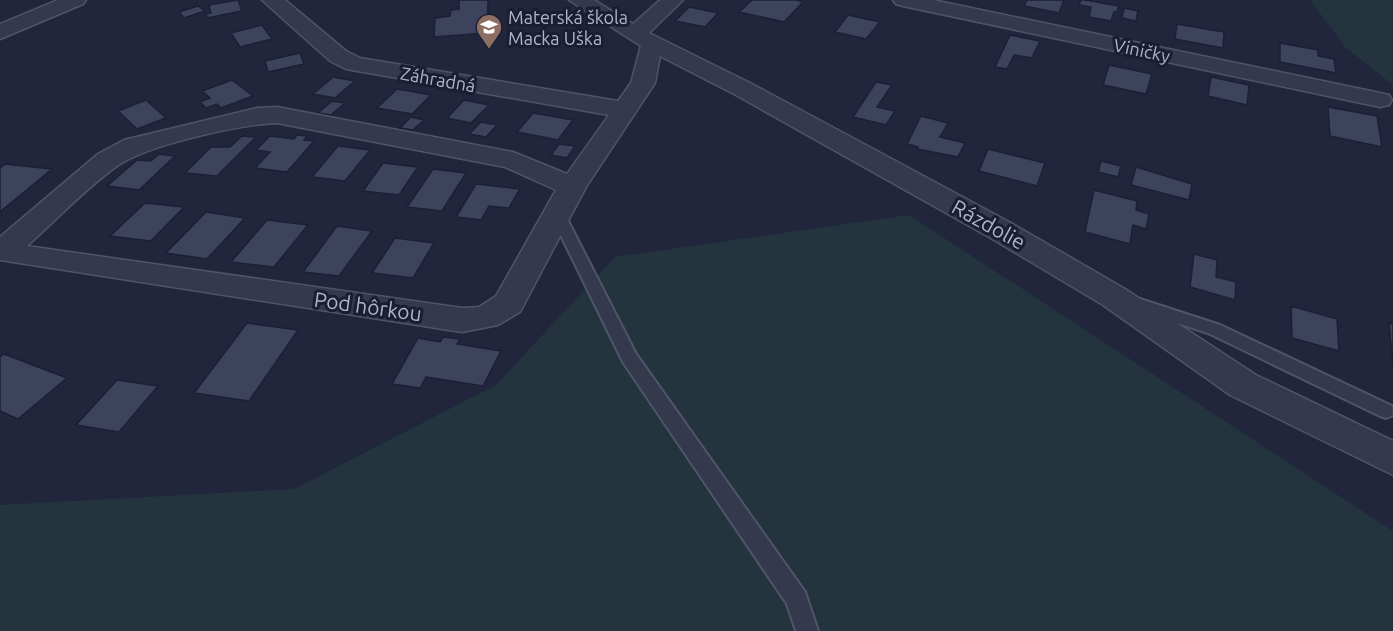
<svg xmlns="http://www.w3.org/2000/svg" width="1393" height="631" font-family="Ubuntu,sans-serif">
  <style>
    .green { fill: #23343e }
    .building { fill: #3d425d; stroke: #1c2034; stroke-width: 1.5 }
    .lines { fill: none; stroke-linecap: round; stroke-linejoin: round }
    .service-casing { stroke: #505468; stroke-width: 4 }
    .minor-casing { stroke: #505468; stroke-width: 3 }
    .service { fill: #35394d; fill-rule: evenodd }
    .minor { fill: #35394d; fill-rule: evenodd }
    .labels { text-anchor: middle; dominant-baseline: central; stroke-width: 6; stroke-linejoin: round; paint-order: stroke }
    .far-poi-label { font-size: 18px; fill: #b0b4c8; stroke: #1a1e32; text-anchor: start }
    .far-street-label { font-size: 18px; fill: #b0b4c8; stroke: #1a1e32 }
    .street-label { font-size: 21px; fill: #b0b4c8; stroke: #1a1e32 }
  </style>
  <rect width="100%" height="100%" fill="#21263d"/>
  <!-- green -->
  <path class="green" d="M1310 0H1393V85L1345 47Z
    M909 215 1393 531V631H0V505L294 489 496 385 615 257Z"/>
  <!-- building -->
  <path class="building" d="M238 0 242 11 207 18 206 14 211 13 209 5Z
    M459 0H488L487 33 434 37 435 18 450 16 451 10 459 9Z
    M752 0H796L803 2 784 22 739 12Z
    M1027 0H1064L1059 13 1024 6Z
    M1081 0H1085L1119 6 1117 12H1114L1111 21 1089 17 1091 7 1079 5Z
    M198 6 205 11 184 18 179 12Z
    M689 7 718 13 705 27 675 21Z
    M1124 8 1138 11 1136 21 1122 18Z
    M848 15 880 22 866 39 835 32Z
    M1177 24 1224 32 1223 48 1175 39Z
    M262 25 272 39 240 47 231 33Z
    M1010 35 1040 41 1032 58 1014 55 1007 69 995 67Z
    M1280 43 1318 50V56L1334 59 1336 73 1280 62Z
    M300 53 304 64 268 72 265 61Z
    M1109 65 1152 74 1146 94 1103 85Z
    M333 77 355 81 335 98 313 94Z
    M1211 77 1249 85 1247 105 1208 96Z
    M232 80 253 96 221 108 217 104 206 108 200 102 210 98 202 91Z
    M876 82 892 85 877 107 895 111 886 125 853 117Z
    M397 89 431 95 412 114 377 108Z
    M146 100 166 118 137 129 118 111Z
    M464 100 489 105 471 123 447 118Z
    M332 101 345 103 331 115 318 113Z
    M1328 107 1377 116 1382 147 1330 136Z
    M533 113 573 120 558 140 517 132Z
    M921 116 948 123 940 137 965 143 958 157 917 149 918 147 907 144Z
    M411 117 424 120 413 130 400 128Z
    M481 122 497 125 486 137 469 134Z
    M297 135 307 136 304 140 314 141 287 172 255 168 270 152 256 150 270 136 294 139Z
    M242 136 256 137 217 176 185 173 211 147H230Z
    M559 144 575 146 567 158 551 155Z
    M338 146 370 150 345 181 312 177Z
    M988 149 1045 163 1037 186 979 171Z
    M159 154 175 156 139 190 107 186 137 160 151 161Z
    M1101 161 1121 166 1118 177 1098 172Z
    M383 163 418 167 399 195 363 191Z
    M5 164 52 169 0 212V168Z
    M1136 167 1192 184 1189 200 1131 185Z
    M433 169 466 173 442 211 407 207Z
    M476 184 520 189 509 208 489 206 481 220 456 217Z
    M1094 190 1137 201 1136 210 1149 214 1146 229 1133 225 1130 244 1085 232Z
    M145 203 184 207 151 241 110 236Z
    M206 212 245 218 207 259 166 253Z
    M267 220 308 225 274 267 231 262Z
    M337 226 372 231 339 276 303 272Z
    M395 238 434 243 413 278 372 273Z
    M1194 254 1217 260 1216 277 1236 282 1235 300 1190 287Z
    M1291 306 1337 319 1339 351 1292 338Z
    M247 323 298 330 249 401 194 393Z
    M1389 323 1393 324V367Z
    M443 337 460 339 457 344 501 351 483 386 426 377 420 388 392 384 418 338 440 342Z
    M4 354 67 378 18 419 0 411V357Z
    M117 380 158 386 119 432 76 425Z"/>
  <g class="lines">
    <!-- service casing -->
    <g class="service-casing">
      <path id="service" d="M557 208 564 213 636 354 805 592 818 631H796L787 604 623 362 550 213Z
        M1140 299 1220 325 1392 406 1393 415 1386 418 1380 416 1208 333 1134 309 1132 305Z"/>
    </g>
    <!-- minor casing -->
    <g class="minor-casing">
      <path id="minor" d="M58 0H86L83 4 0 39V24Z
        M262 0H285L346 51 360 58 618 101 631 83 641 46 569 0H594L633 24 660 0H683L649 33 752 84 1011 223 1125 289 1256 375 1393 441V475L1230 395 1103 305 989 237 734 94 660 56 655 83 586 187 520 312 498 325 462 332 0 260V237L98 154 124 140 257 108 277 107 513 152 567 174 609 115 346 69 330 61ZM277 123 505 167 556 190 496 296 479 307 462 308 27 246C57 219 85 189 117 166 146 145 241 124 277 123Z
        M893 0H933L1380 93 1389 95 1392 100 1389 105 1380 107 903 6 896 4Z"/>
    </g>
    <!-- service -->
    <use href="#service" class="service"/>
    <!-- minor -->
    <use href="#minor" class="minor"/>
  </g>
  <!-- icons -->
  <defs>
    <g id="school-pin" transform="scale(1.35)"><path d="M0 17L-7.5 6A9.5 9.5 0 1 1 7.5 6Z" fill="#8d6e63" stroke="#1a1e32"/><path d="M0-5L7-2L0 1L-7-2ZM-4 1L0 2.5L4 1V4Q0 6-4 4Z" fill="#fff"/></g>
  </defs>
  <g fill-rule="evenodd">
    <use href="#school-pin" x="489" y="27"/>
  </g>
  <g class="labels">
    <!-- far-poi labels -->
    <g class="far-poi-label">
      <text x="508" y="17">Materská škola<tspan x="508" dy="21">Macka Uška</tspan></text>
    </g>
    <!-- far-street labels -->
    <g class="far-street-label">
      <text transform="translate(1142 50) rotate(12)">Viničky</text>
      <text transform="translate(438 79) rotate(10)">Záhradná</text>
    </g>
    <!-- street labels -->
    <g class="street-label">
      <text transform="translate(989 224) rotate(29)">Rázdolie</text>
      <text transform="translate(368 306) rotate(8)">Pod hôrkou</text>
    </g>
  </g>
</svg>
